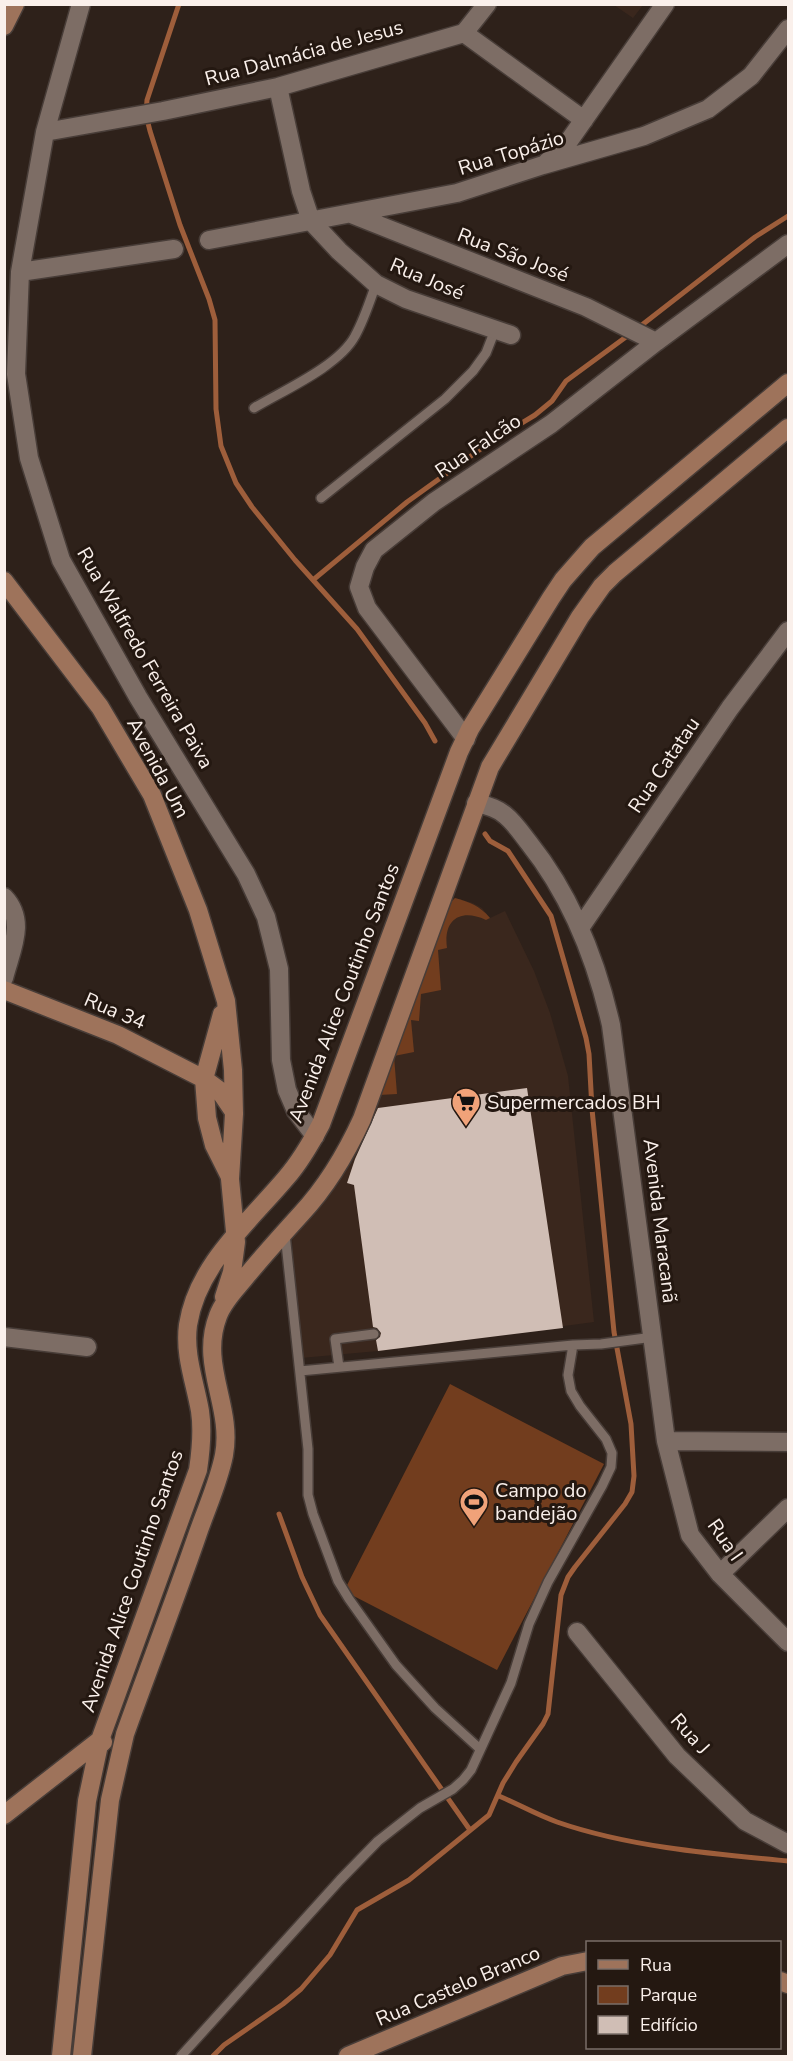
<svg xmlns="http://www.w3.org/2000/svg" width="793" height="2061" font-family="'Nunito Sans',sans-serif">
  <style>
    .built { fill: #3a271d }
    .green { fill: #723d1e }
    .lines { fill: none; stroke-linecap: round; stroke-linejoin: round }
    .stream { stroke: #9e5e3b; stroke-width: 5 }
    .building { fill: #d0beb5 }
    .lane-casing { stroke: #483d38; stroke-width: 12 }
    .street-casing { stroke: #483d38; stroke-width: 21 }
    .secondary-casing { stroke: #483d38; stroke-width: 21 }
    .lane { stroke: #7d6d65; stroke-width: 9 }
    .street { stroke: #7d6d65; stroke-width: 18 }
    .secondary { stroke: #9e735b; stroke-width: 18 }
    .labels { text-anchor: middle; dominant-baseline: central; stroke-width: 6; stroke-linejoin: round; paint-order: stroke }
    .street-label { font-size: 20px; fill: #faf0eb; stroke: #241811 }
    .poi-label { font-size: 20px; fill: #faf0eb; stroke: #241811; text-anchor: start }
  </style>
  <rect width="100%" height="100%" fill="#2e211a"/>
  <!-- built -->
  <path class="built" d="M614 5H643L633 18Z
    M455 898 473 903 482 908 490 918 505 911 534 971 550 1013 568 1076 594 1322 378 1351 301 1358 295 1309 292 1236 331 1192 342 1171 451 902Z"/>
  <!-- green -->
  <path class="green" d="M455 898C470 902 480 906 490 918L486 920C460 908 443 920 447 948L438 950 441 990 421 994 419 1021 411 1020 414 1052 394 1056 397 1094 379 1095 451 902Z
    M450 1384 604 1464 497 1670 344 1591Z"/>
  <g class="lines">
    <!-- stream -->
    <path class="stream" d="M179 4 147 100 146 115 150 131 180 225 209 299 215 320 216 409 221 446 236 483 252 507 295 560 357 629 425 723 435 741
      M638 328 755 237 788 216
      M313 580 407 502 489 443 535 415 552 401 566 381 630 334
      M279 1514 302 1577 320 1615 470 1830
      M499 1796C518 1804 537 1815 557 1822 629 1847 713 1854 788 1861
      M213 2056 224 2045 283 2004 301 1989 330 1955 357 1910 409 1880 489 1815 503 1783 516 1762 543 1724 548 1714 561 1595 568 1577 575 1567 625 1504 632 1492 634 1476 631 1424 614 1332 592 1109 589 1054 586 1038 551 916 508 851 490 841 485 834"/>
  </g>
  <!-- building -->
  <path class="building" d="M527 1088 563 1328 378 1351 376 1340 380 1337 381 1333 377 1328 373 1327 354 1185 347 1183 355 1159 378 1108Z"/>
  <g class="lines">
    <!-- lane casing -->
    <g class="lane-casing">
      <path id="lane" d="M254 408C284 390 339 366 355 336 364 320 370 301 376 284
        M321 498 445 399 473 371 486 353 495 330
        M285 1234 308 1449V1495L313 1514 338 1581 349 1599 396 1665 435 1708 480 1749
        M339 1367 335 1339 374 1334
        M300 1371 573 1345 601 1344 653 1337
        M181 2056 340 1880 378 1841 420 1808 453 1789 463 1780 471 1770 511 1683 529 1624 548 1582 602 1486 611 1467 612 1453 606 1439 580 1406 571 1391 568 1375 573 1345"/>
    </g>
    <!-- street casing -->
    <g class="street-casing">
      <path id="street" d="M81 4 45 132 20 272 16 374 29 458 61 560 138 697 246 874 266 917 279 969 281 1060 287 1090 296 1111 315 1136
        M464 33 487 4
        M278 87 301 191 311 221 339 251 376 284 406 299 511 335
        M45 132 163 111 278 87 464 33 584 120
        M547 162 564 148 665 4
        M351 214 586 307 656 342
        M209 240 457 193 543 165 644 136 708 109 751 76 788 29
        M20 272 174 249
        M466 739 367 608 359 587 365 567 374 550 434 502 551 424 656 342 788 244
        M476 803C486 805 497 808 505 815 514 822 522 834 529 843 572 897 596 959 611 1025L666 1441 690 1535 720 1574 788 1642
        M4 897C27 921 11 950 4 978
        M580 928 730 708 788 631
        M4 1337 87 1347
        M666 1441 788 1442
        M720 1574 788 1508
        M577 1632 677 1756 745 1821 788 1844"/>
    </g>
    <!-- secondary casing -->
    <g class="secondary-casing">
      <path id="secondary" d="M4 26 15 4
        M4 581 100 707 152 795 198 910 226 1001 233 1070 234 1114 230 1179 236 1242 232 1272 224 1297
        M4 990 118 1035 204 1079 219 1090 234 1112
        M222 1014 204 1079 207 1118 214 1145 230 1177
        M4 1815 100 1740 103 1742
        M780 1981 788 1984
        M61 2056 87 1801 100 1740 198 1470C201 1450 203 1431 200 1411 195 1382 184 1355 188 1325 197 1265 249 1222 286 1178 300 1162 311 1143 321 1124L459 752 470 729 551 598 563 580 592 547 788 383
        M82 2056 110 1800 125 1734C149 1667 175 1600 198 1533 207 1507 219 1481 224 1455 233 1406 199 1365 218 1316 223 1302 234 1291 244 1279 262 1257 281 1236 301 1214 327 1186 346 1154 362 1119L490 767 580 617 602 586 615 573 788 428
        M348 2056 562 1966 588 1961"/>
    </g>
    <!-- lane -->
    <use href="#lane" class="lane"/>
    <!-- street -->
    <use href="#street" class="street"/>
    <!-- secondary -->
    <use href="#secondary" class="secondary"/>
  </g>
  <!-- icons -->
  <defs>
    <g id="supermarket-pin" transform="scale(1.5)"><path d="M0 17L-7.5 6A9.5 9.5 0 1 1 7.5 6Z" fill="#f0a279" stroke="#241811"/><path d="M-6-5.5h2.5l.6 2H6L4.5 2H-2.5L-4.4-4H-6ZM-1.5 3.2a1.3 1.3 0 1 0 .1 0ZM3 3.2a1.3 1.3 0 1 0 .1 0Z" fill="#111"/></g>
    <g id="stadium-pin" transform="scale(1.5)"><path d="M0 17L-7.5 6A9.5 9.5 0 1 1 7.5 6Z" fill="#f0a279" stroke="#241811"/><path d="M0-5a6.5 5 0 1 0 0 10a6.5 5 0 1 0 0-10ZM-3.5-1.8h7v3.6h-7Z" fill="#111"/></g>
  </defs>
  <g fill-rule="evenodd">
    <use href="#supermarket-pin" x="466" y="1102"/>
    <use href="#stadium-pin" x="474" y="1502"/>
  </g>
  <g class="labels">
    <!-- street labels -->
    <g class="street-label">
      <text transform="translate(304 53) rotate(-15)">Rua Dalmácia de Jesus</text>
      <text transform="translate(511 153) rotate(-17)">Rua Topázio</text>
      <text transform="translate(513 255) rotate(21)">Rua São José</text>
      <text transform="translate(427 279) rotate(23)">Rua José</text>
      <text transform="translate(478 446) rotate(-34)">Rua Falcão</text>
      <text transform="translate(145 658) rotate(60)">Rua Walfredo Ferreira Paiva</text>
      <text transform="translate(664 765) rotate(-56)">Rua Catatau</text>
      <text transform="translate(158 768) rotate(62)">Avenida Um</text>
      <text transform="translate(344 993) rotate(-69)">Avenida Alice Coutinho Santos</text>
      <text transform="translate(115 1011) rotate(23)">Rua 34</text>
      <text transform="translate(660 1221) rotate(83)">Avenida Maracanã</text>
      <text transform="translate(725 1540) rotate(55)">Rua I</text>
      <text transform="translate(132 1581) rotate(-71)">Avenida Alice Coutinho Santos</text>
      <text transform="translate(690 1734) rotate(48)">Rua J</text>
      <text transform="translate(458 1986) rotate(-23)">Rua Castelo Branco</text>
    </g>
    <!-- poi labels -->
    <g class="poi-label">
      <text x="487" y="1102">Supermercados BH</text>
      <text x="495" y="1490">Campo do<tspan x="495" dy="23">bandejão</tspan></text>
    </g>
  </g>
  <!-- border -->
  <rect width="793" height="2061" fill="none" stroke="#faf0eb" stroke-width="12"/>
  <!-- legend -->
  <rect x="586" y="1941" width="195" height="108" fill="#241811" stroke="#7a6e68" stroke-width="1.5"/>
  <rect x="598" y="1960" width="30" height="9" fill="#9e735b" stroke="#7a6e68" stroke-width="1.5"/>
  <text x="640" y="1971" font-size="18" fill="#faf0eb">Rua</text>
  <rect x="598" y="1986" width="30" height="18" fill="#723d1e" stroke="#7a6e68" stroke-width="1.5"/>
  <text x="640" y="2001" font-size="18" fill="#faf0eb">Parque</text>
  <rect x="598" y="2016" width="30" height="18" fill="#d0beb5" stroke="#7a6e68" stroke-width="1.5"/>
  <text x="640" y="2031" font-size="18" fill="#faf0eb">Edifício</text>
</svg>
